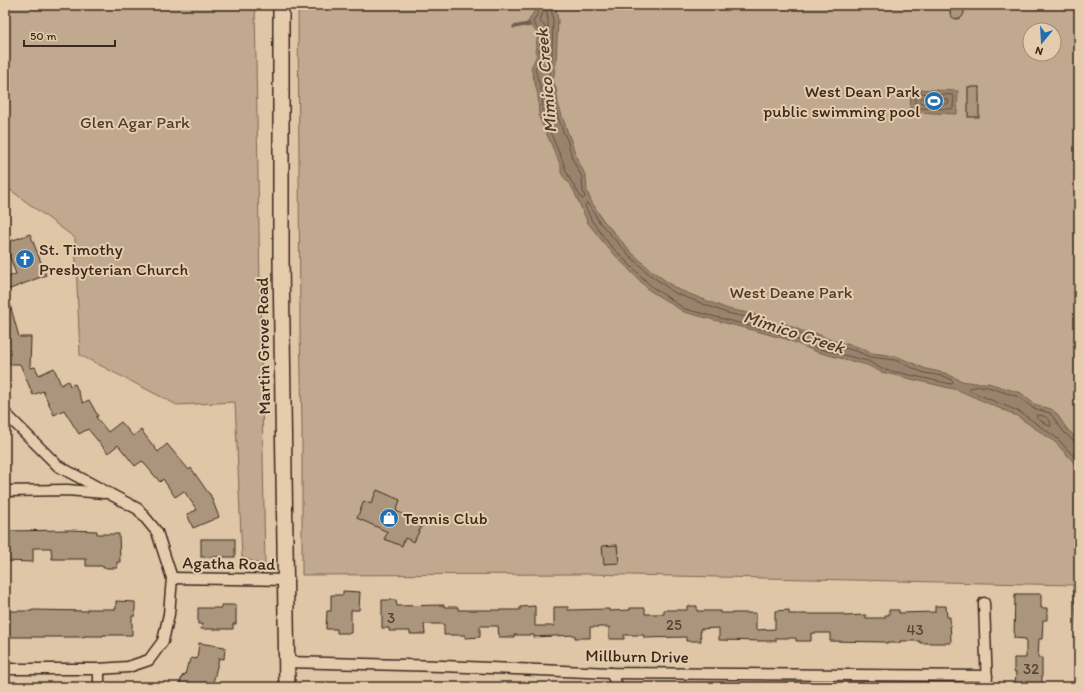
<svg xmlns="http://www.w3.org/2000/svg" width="1084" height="692" viewBox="0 0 1084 692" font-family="Itim,sans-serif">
<rect width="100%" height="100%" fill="#dec6a7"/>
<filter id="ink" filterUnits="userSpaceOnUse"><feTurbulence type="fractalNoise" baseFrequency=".025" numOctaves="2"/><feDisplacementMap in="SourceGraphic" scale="8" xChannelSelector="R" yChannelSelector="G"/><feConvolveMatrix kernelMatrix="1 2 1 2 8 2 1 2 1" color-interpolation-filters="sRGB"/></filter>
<g filter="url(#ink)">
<g fill="#c0a98e" stroke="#7e6a56" fill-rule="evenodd">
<path d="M5 5H255L265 566 242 557 235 402 177 405 80 355 75 238 5 186Z"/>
<path d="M298 5H1079V647L1073 585 586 574 302 575V426L300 328ZM1030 30H1054V54H1030Z"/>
</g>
<g fill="#99836d" stroke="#735f4d">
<path d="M533 5H555L558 20 556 63 553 81 556 88 558 104 568 133 570 138 576 156 586 177 587 191 591 201 603 220 631 252 652 271 677 289 728 309 753 314 776 325 786 324 804 332 815 333 831 340 858 347 872 353 896 356 926 369 945 373 962 381 974 383H988L1021 393 1034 404 1051 409 1056 413 1067 429 1079 440V468L1055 442 1017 416 958 390 881 372 867 365 817 352 786 339 684 312 649 290 607 247 588 223 573 189 561 173V166L539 117 538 95 531 68 537 55 535 51 538 34 532 26 525 27 534 12Z"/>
<path d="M911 89 958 91 957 114 910 112Z"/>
</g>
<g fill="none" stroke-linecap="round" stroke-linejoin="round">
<g stroke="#614e3e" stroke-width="1">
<path d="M537 5 538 13 533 22 542 35 539 50 541 56 535 69 542 94 543 116 564 164C566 176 576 187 581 198L583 199 585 197 583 191 582 177 572 158 567 139 564 134 554 105 552 89 549 82 552 55 553 21 551 5"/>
<path d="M545 11 547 12 548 21V27L546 28 540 21 543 12Z"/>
<path d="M917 93 953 95 954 96 953 108 951 109 916 108 915 106V95Z"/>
<path d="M922 98 947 99 949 102 947 104 922 103 920 100Z"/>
<path d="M587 203 591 208 600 223 628 254 649 274 675 293 727 313 751 318 771 326 775 330 777 329 785 328 803 335 815 337 830 344 856 351 870 357 895 360 924 373 943 376 952 380 953 383 951 384 882 369 868 361 819 349 788 336 776 333 775 330 773 332 685 309 652 287 610 245 592 221 585 206Z"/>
<path d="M1037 415C1044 415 1051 418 1051 426H1049L1037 418Z"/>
<path d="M1079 442H1075L1064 432 1050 413 1033 408 1019 397 988 387 980 386 969 388 970 391 1020 412 1058 439 1079 462"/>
</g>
<path stroke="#735f4d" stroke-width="3.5" d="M514 27 529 24"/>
</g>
<g fill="#ab967d" stroke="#3b2a1e">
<circle cx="957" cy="12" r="7"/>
<rect x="968" y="87" width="11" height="30"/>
<path d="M30 234 46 275 5 291V278L16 274 5 243Z"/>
<path d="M5 297H8L19 337H31L30 368 35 367 39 375 54 368 61 385 68 381 70 386 75 384 83 403 89 400 98 416 96 417 108 432 121 422 133 436 141 430 158 452 167 444 189 470 191 468 209 494H210L219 517 193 528 187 514 197 510 184 491 175 497 163 479 160 482 142 461 135 466 118 445 108 453 88 429 79 434 64 410 54 415 43 391 33 395 20 364H5Z"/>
<path d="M377 490 400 500 396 511 423 523 414 542 405 538 402 546 384 539 388 532 357 518 364 501 371 504Z"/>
<path d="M69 530 97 531V534H119L120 562H117V568H103V566H86V559H52L51 548H33V562L5 561V531Z"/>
<rect x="201" y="539" width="34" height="18"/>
<path d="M617 545 619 563 604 564 602 546Z"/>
<path d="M343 591 360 592 359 610H351V633H337V629H326L327 611H331V595H343Z"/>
<path d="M1015 594H1041V608H1047V620H1043L1042 639H1039L1038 658H1042V687H1015L1016 672H1014V658H1026V639L1014 638Z"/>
<path d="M382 600H396L397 606 444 605V607H458V610H520V607L535 606V626H554V607H568V610L609 609V611L630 610V608H645V614H664V610H687V606H697V611H720V613H756V630L775 629V611L789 610V614H844V616L866 615V618H885V615H889V610H899V613L935 612V606H946L947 617H950L951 643H920V641H900V643H885V642L830 641V633H811V641H796V638H776V641H763L719 640V628L700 629 701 641H686V637L644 638V635H624V639H609V627H590V638H575V635L534 637V635H514V637H499L498 626H480V637L465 638V635H444V624H424L425 634H410V631H389V628H382Z"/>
<path d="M116 601 135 602V616H132V635H103V636H84V637H7V611H32V610L87 611V609H116Z"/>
<path d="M221 605H236V624H233V629H201L202 624H198V608H221Z"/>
<path d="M199 643 225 647 224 659 219 658 213 683H211L210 687H179L182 676 185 675 188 663H190L191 658 197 659Z"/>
</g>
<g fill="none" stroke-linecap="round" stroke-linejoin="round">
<defs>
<g id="minor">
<path d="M5 413 58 466 138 509 157 532 172 578 169 614 163 641 149 660 128 667 99 669H5"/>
<path d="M5 491 67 490 104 493"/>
<path d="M172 578 285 580"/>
<path d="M984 603 987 687"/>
<path d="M287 662 442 666 611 673 987 676"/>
<path d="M99 669V687"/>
<path d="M611 673 618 687"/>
</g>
<path id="secondary" d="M281 5V260L287 687"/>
</defs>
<use href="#minor" stroke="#3b2a1e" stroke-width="13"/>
<use href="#secondary" stroke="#3b2a1e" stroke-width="18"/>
<use href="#minor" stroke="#e5ccad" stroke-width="10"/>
<use href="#secondary" stroke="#e5ccad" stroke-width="15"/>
</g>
</g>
<defs>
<symbol id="stadium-disc" viewBox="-11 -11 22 22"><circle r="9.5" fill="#1f6fb2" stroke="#e5ccad"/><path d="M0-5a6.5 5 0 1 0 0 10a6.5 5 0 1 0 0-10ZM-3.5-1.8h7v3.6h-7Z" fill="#fff"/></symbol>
<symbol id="church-disc" viewBox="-11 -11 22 22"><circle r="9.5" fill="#1f6fb2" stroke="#e5ccad"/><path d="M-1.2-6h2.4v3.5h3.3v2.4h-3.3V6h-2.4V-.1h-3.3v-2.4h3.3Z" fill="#fff"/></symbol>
<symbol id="shop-disc" viewBox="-11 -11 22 22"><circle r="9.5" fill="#1f6fb2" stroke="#e5ccad"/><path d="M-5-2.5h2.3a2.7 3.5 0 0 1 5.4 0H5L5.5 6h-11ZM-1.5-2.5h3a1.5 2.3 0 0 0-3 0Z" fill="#fff"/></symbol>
</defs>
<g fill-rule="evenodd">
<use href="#stadium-disc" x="923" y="90" width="22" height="22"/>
<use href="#church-disc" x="14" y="248" width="22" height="22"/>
<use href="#shop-disc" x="378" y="507" width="22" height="22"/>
</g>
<g text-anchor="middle" stroke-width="4" stroke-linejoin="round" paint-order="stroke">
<g font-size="15" fill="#574536">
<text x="391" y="623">3</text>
<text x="674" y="630">25</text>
<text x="915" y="635">43</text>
<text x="1031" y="674">32</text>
</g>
<g font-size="17" fill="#3b2a1e" stroke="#e5ccad" text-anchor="start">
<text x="920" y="97" text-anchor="end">West Dean Park<tspan x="920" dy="20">public swimming pool</tspan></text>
<text x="39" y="255">St. Timothy<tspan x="39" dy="20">Presbyterian Church</tspan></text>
<text x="403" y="524">Tennis Club</text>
</g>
<g font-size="17" fill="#4f3d2f" stroke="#e5ccad">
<text x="135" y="128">Glen Agar Park</text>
<text x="791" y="298">West Deane Park</text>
</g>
<g font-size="17" fill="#3b2a1e" stroke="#e5ccad">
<text transform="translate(263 346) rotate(-91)" y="6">Martin Grove Road</text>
<text transform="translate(229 563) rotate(1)" y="6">Agatha Road</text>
<text transform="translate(637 656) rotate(1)" y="6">Millburn Drive</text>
</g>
<g font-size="18" font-style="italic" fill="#4e3c2e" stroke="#e5ccad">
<text transform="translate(546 81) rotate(-95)" y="6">Mimico Creek</text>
<text transform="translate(794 332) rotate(18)" y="6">Mimico Creek</text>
</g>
</g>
<rect width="1084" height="692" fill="none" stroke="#e5ccad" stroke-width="20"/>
<rect x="10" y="10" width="1064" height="672" fill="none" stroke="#3b2a1e" stroke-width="1.5" filter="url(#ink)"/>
<g transform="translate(1042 42) rotate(198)"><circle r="19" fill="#e5ccad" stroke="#a18b74"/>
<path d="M0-3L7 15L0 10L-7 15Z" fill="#1f6fb2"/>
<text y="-6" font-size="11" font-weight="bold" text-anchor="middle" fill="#3b2a1e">N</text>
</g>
<path d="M24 40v6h91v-6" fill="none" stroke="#3b2a1e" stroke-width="2"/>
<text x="30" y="40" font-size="12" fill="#3b2a1e" stroke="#e5ccad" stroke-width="3" paint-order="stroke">50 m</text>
</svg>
